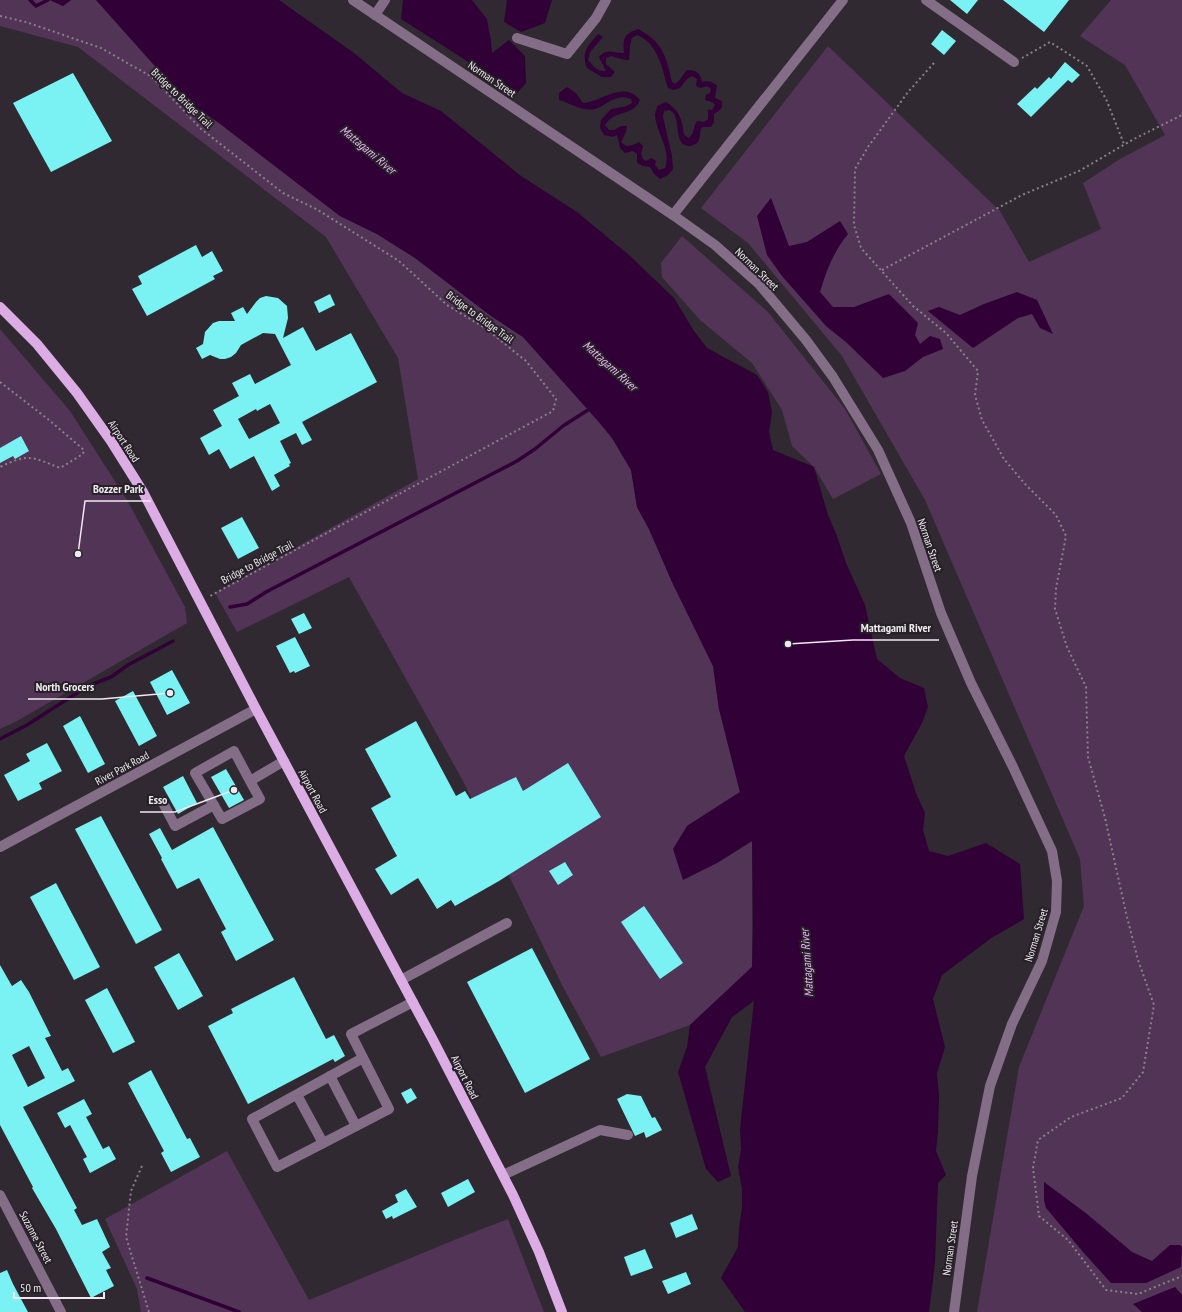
<svg xmlns="http://www.w3.org/2000/svg" width="1182" height="1312" viewBox="0 0 1182 1312" font-family="'PT Sans Narrow',sans-serif">
<rect width="100%" height="100%" fill="#302931"/>
<g fill="#523456">
<path d="M0 0H50L63 6 71 0H96L154 65 195 107 219 123 340 216 377 234 415 258 491 316 523 337 598 421 612 438 631 470 637 507 649 529 672 582 713 666 719 709 740 792 687 826 717 863 752 841V967L690 1025 601 1057 563 987 463 781 349 577 237 632 215 593 418 479 398 358 326 237 78 47 0 26Z"/>
<path d="M1111 0H1182V1312H977L1019 1067 1084 906 1080 859 925 500 842 356 748 243 701 208 828 46 1000 211 1029 262 1101 229 1083 183 1120 159 1165 135 1125 65 1080 36Z"/>
<path d="M682 236 768 312 845 409 881 474 833 499 814 467 792 446 782 410 752 363 700 320 662 277 661 263Z"/>
<path d="M0 329 70 411 127 500 185 607 187 623 17 721 0 729Z"/>
<path d="M227 1151 309 1300 464 1236 508 1219 544 1312H141L137 1289 105 1219Z"/>
</g>
<g fill="#300037">
<path d="M50 0H71L63 6Z"/>
<path d="M96 0H279L354 53 402 93 441 111 521 176 577 212 629 255 674 298 694 331 707 348 757 375 768 392 772 412 769 432 773 450 814 467 828 515 837 536 846 563 865 605 877 659 900 678 924 688 928 707 922 723 904 756 916 793 925 813 923 830 929 851 948 856 986 843 1020 864 1024 919 990 939 942 975 933 999 945 1047 937 1073 939 1095 938 1131 936 1151 946 1175 938 1183 935 1263 929 1312H745L721 1278 738 1247 739 1228 742 1208V1189L738 1167 741 1149 740 1129 754 1001 732 1017 705 1067 731 1176 718 1182 706 1169 678 1072 687 1047 690 1025 752 967 753 926 752 841 717 863 683 880 673 849 687 826 740 792 719 709 713 666 672 582 649 529 637 507 631 470 612 438 598 421 523 337 491 316 415 258 377 234 340 216 219 123 195 107 154 65Z"/>
<path d="M403 0H472L487 19 491 41 492 53 509 40 525 56 526 83 517 93 401 19Z"/>
<path d="M507 0H552L545 23 521 32 504 22Z"/>
<path d="M638 29C663 42 666 56 672 82L675 84C681 80 683 74 687 70 697 70 700 73 702 82 708 80 712 82 717 85L715 98 722 101V107L719 111 714 114V122L711 127H702C699 132 701 137 698 142 696 144 692 146 689 146 674 145 680 123 674 114 673 112 671 111 669 110L664 111 663 117 672 156 673 169 668 175 660 179 654 174 650 167 643 166 637 163V154L633 151 625 153 620 148 617 135 613 137 604 135 600 128 601 120 611 109 627 106 632 103 631 99C616 93 608 105 595 109 583 112 570 103 559 100V93L567 87 576 93 583 103C603 101 624 80 640 100 633 117 615 109 605 125L609 130H614L621 126H627L626 132 621 142 626 146 633 145 639 142 643 146 641 154 643 159 646 161 651 158 656 161 655 165 659 170 665 168C672 150 656 133 655 115 655 112 657 109 657 106L666 102C680 111 682 119 684 135L689 138C695 132 693 127 697 121L704 122 708 119V109L712 110 715 105 712 102 705 100 706 95 710 93 711 89 707 86 701 88 696 86 697 79 692 76 687 79 680 88 673 90 668 88C662 68 658 43 637 35L632 38 630 46 629 60H625L611 56 606 58V64L615 72 611 77H602L587 68C581 51 588 46 598 34L603 37 590 52 588 60C593 66 598 72 606 71L599 57C608 47 613 54 624 53 623 39 623 34 638 29Z"/>
<path d="M771 198 789 246 807 242 840 221 848 234C833 253 827 269 820 292L833 307H854L889 294 918 323 915 335 920 344 930 336 940 339 943 349 923 357 905 371 883 378 847 343 826 326 782 276 767 255 757 216Z"/>
<path d="M1017 292 1037 300 1053 334 1040 328 1032 314 1018 318 973 348 928 311 939 307 960 315 984 304Z"/>
<path d="M1044 1182 1087 1214 1132 1252 1152 1261 1170 1245H1180L1182 1247 1181 1267 1146 1283H1111L1084 1253 1046 1208 1044 1200Z"/>
<path d="M1175 1287 1182 1295V1312H1142L1133 1304Z"/>
</g>
<g fill="none" stroke-linecap="round" stroke-linejoin="round">
<g stroke="#300037" stroke-width="3.5">
<path d="M30 0 36 6 48 0"/>
<path d="M230 607 247 604 266 592 494 473 517 461 535 449 563 426 591 408"/>
<path d="M0 739 27 725 88 686 111 677 128 665 173 641"/>
<path d="M147 1278 239 1312"/>
</g>
</g>
<g fill="#7af1f2" fill-rule="evenodd">
<path d="M950 0H978L967 14Z"/>
<path d="M1003 0H1069L1044 32Z"/>
<path d="M942 30 956 41 944 55 931 44Z"/>
<path d="M1065 62 1080 75 1072 83 1068 80 1031 117 1017 104 1035 87 1037 89 1049 77 1051 79Z"/>
<path d="M73 73 112 141 51 172 13 103Z"/>
<path d="M196 245 202 257 212 251 223 271 213 276 215 279 147 316 132 289 142 284 138 276Z"/>
<path d="M330 294 335 305 319 313 314 302Z"/>
<path d="M266 296 278 298 287 306 288 318 283 338 303 327 316 351 351 333 377 382 302 422 312 440 302 445 296 433 280 441 291 463 289 464 290 466 274 475 280 486 272 491 254 456 230 469 219 449 209 455 200 438 222 426 213 410 239 396 232 383 250 374 255 384 291 365 275 334 263 333 241 345 236 353 231 357 225 359H220L210 355 202 359 196 348 203 344 205 332 213 323 219 321H235L231 313 243 307 247 314 256 302 260 298ZM270 404 280 423 249 439 238 419 256 409 257 411Z"/>
<path d="M21 436 29 451 15 459 13 456 0 463V448Z"/>
<path d="M242 517 259 548 238 559 221 528Z"/>
<path d="M304 613 312 628 299 634 291 619Z"/>
<path d="M295 637 310 666 295 673 294 671 290 673 276 646Z"/>
<path d="M172 670 190 703 167 715 150 682Z"/>
<path d="M133 691 157 736 139 746 115 701Z"/>
<path d="M80 716 105 764 88 773 63 726Z"/>
<path d="M416 721 456 796 465 791 470 799 516 777 523 791 568 763 601 817 499 881 455 906 451 900 437 909 418 878 391 895 375 869 397 856 371 808 391 797 365 749Z"/>
<path d="M47 743 62 771 39 783 42 789 18 801 4 775 30 761 26 754Z"/>
<path d="M226 769 244 800 229 808 211 777Z"/>
<path d="M183 776 197 803 178 814 163 787Z"/>
<path d="M101 816 162 930 136 944 75 829Z"/>
<path d="M213 827 274 940 236 961 221 932 226 929 199 878 177 889 161 859 162 858 149 834 160 828 172 850Z"/>
<path d="M565 862 573 875 558 885 549 871Z"/>
<path d="M56 883 100 967 74 980 30 897Z"/>
<path d="M644 906 683 963 660 979 621 922Z"/>
<path d="M532 948 590 1059 525 1093 467 982Z"/>
<path d="M179 953 203 996 178 1010 154 967Z"/>
<path d="M0 965 12 986 21 980 29 992 51 1036 45 1038 62 1071 68 1068 75 1081 23 1107 77 1208 74 1210 82 1225 97 1219 110 1247 102 1252 111 1268 106 1270 114 1286 91 1298 56 1229 32 1188 33 1187 0 1125ZM29 1046 45 1078 28 1087 12 1055Z"/>
<path d="M294 977 326 1039 334 1035 345 1056 335 1062 333 1059 248 1104 208 1026 233 1013 231 1009Z"/>
<path d="M107 988 135 1042 113 1053 85 1000Z"/>
<path d="M151 1070 187 1139 190 1138 200 1157 171 1172 161 1153 164 1151 128 1083Z"/>
<path d="M411 1088 417 1098 407 1104 401 1093Z"/>
<path d="M627 1094 641 1096 652 1118 655 1117 662 1130 646 1138 644 1132 635 1136 617 1099Z"/>
<path d="M84 1099 92 1114 86 1117 103 1149 109 1146 116 1159 90 1173 83 1159 87 1157 70 1125 65 1128 57 1113Z"/>
<path d="M468 1179 475 1192 448 1207 441 1193Z"/>
<path d="M406 1189 417 1207 393 1219 392 1216 386 1219 382 1211 398 1202 395 1195Z"/>
<path d="M692 1214 698 1229 676 1238 670 1223Z"/>
<path d="M645 1249 653 1268 631 1276 624 1257Z"/>
<path d="M7 1270 13 1284 28 1312H0V1273Z"/>
<path d="M686 1272 691 1284 668 1294 662 1281Z"/>
</g>
<g fill="none" stroke-linecap="round" stroke-linejoin="round">
<g stroke="#888289" stroke-width="2" stroke-dasharray="2 3" stroke-linecap="butt">
<path d="M0 16 26 22 101 48 152 77 200 128 283 193 318 210 399 261 447 305 485 328 526 361 556 399 553 411 210 596"/>
<path d="M1022 58 1050 42 1087 66 1106 99 1124 144"/>
<path d="M934 63 908 92 868 147 855 169 854 225 861 248 913 306 946 333 978 371 975 395 982 420 1004 459 1025 484 1056 515 1066 536 1056 588 1055 609 1067 647 1086 687 1088 757 1105 818 1126 913 1138 960 1154 1005 1143 1072 1122 1098 1071 1117 1038 1140 1033 1168 1039 1216 1068 1240 1106 1290 1138 1294 1182 1276"/>
<path d="M882 270 1022 195 1079 171 1134 139 1182 115"/>
<path d="M0 382 49 420 84 450 83 454 60 468C32 457 29 453 0 467"/>
<path d="M142 1166 131 1191 126 1237 149 1312"/>
</g>
<g stroke="#846d87" stroke-width="10">
<path d="M353 0 673 215 715 245 759 284 806 340 833 377 878 450 911 523 941 613 971 683 1013 767 1052 851 1057 881 1056 912 1042 961 1012 1024 990 1086 972 1176 954 1312"/>
<path d="M926 0 1014 62"/>
<path d="M375 15 385 0"/>
<path d="M517 38 567 54 596 18 606 0"/>
<path d="M673 215 843 0"/>
<path d="M250 781 260 799 222 819 195 773 234 751 250 781 284 761"/>
<path d="M162 801 175 826 214 805"/>
<path d="M0 847 256 709"/>
<path d="M401 980 507 923"/>
<path d="M363 1058 252 1119 277 1167 389 1109 351 1034 413 1002"/>
<path d="M330 1076 356 1126"/>
<path d="M297 1095 323 1143"/>
<path d="M503 1175 600 1130 628 1135"/>
<path d="M0 1195 61 1312"/>
</g>
<path stroke="#dcade4" stroke-width="10" d="M0 307 37 344 77 393 111 441 143 492 256 709 432 1038 513 1195 539 1252 562 1312"/>
</g>
<g text-anchor="middle" stroke-width="4" stroke-linejoin="round" paint-order="stroke">
<g font-size="11" fill="#efeaef" stroke="#262027">
<text transform="translate(492 79) rotate(34)" y="4">Norman Street</text>
<text transform="translate(182 98) rotate(44)" y="4">Bridge to Bridge Trail</text>
<text transform="translate(757 269) rotate(44)" y="4">Norman Street</text>
<text transform="translate(480 317) rotate(36)" y="4">Bridge to Bridge Trail</text>
<text transform="translate(124 441) rotate(57)" y="4">Airport Road</text>
<text transform="translate(930 545) rotate(71)" y="4">Norman Street</text>
<text transform="translate(257 562) rotate(-28)" y="4">Bridge to Bridge Trail</text>
<text transform="translate(122 768) rotate(-28)" y="4">River Park Road</text>
<text transform="translate(313 791) rotate(62)" y="4">Airport Road</text>
<text transform="translate(1036 935) rotate(-73)" y="4">Norman Street</text>
<text transform="translate(465 1077) rotate(63)" y="4">Airport Road</text>
<text transform="translate(36 1237) rotate(62)" y="4">Suzanne Street</text>
<text transform="translate(950 1248) rotate(-82)" y="4">Norman Street</text>
</g>
<g font-size="12" font-style="italic" fill="#eeb4f7" stroke="#262027">
<text transform="translate(368 150) rotate(40)" y="4">Mattagami River</text>
<text transform="translate(610 366) rotate(42)" y="4">Mattagami River</text>
<text transform="translate(807 963) rotate(-94)" y="4">Mattagami River</text>
</g>
</g>
<path fill="none" stroke="#efeaef" stroke-width="1.5" d="M78 554L85 501H151M788 644L853 640H939M170 693L102 699H28M234 790L175 812H140"/>
<g fill="#efeaef" stroke="#262027" stroke-width="1.5">
<circle cx="78" cy="554" r="4"/>
<circle cx="788" cy="644" r="4"/>
<circle cx="170" cy="693" r="4"/>
<circle cx="234" cy="790" r="4"/>
</g>
<g font-size="12" text-anchor="middle" font-weight="bold" fill="#efeaef" stroke="#262027" stroke-width="4" stroke-linejoin="round" paint-order="stroke">
<text x="118" y="493">Bozzer Park</text>
<text x="896" y="632">Mattagami River</text>
<text x="65" y="691">North Grocers</text>
<text x="158" y="804">Esso</text>
</g>
<path d="M14 1292v6h90v-6" fill="none" stroke="#efeaef" stroke-width="2"/>
<text x="20" y="1292" font-size="12" fill="#efeaef" stroke="#262027" stroke-width="3" paint-order="stroke">50 m</text>
</svg>
